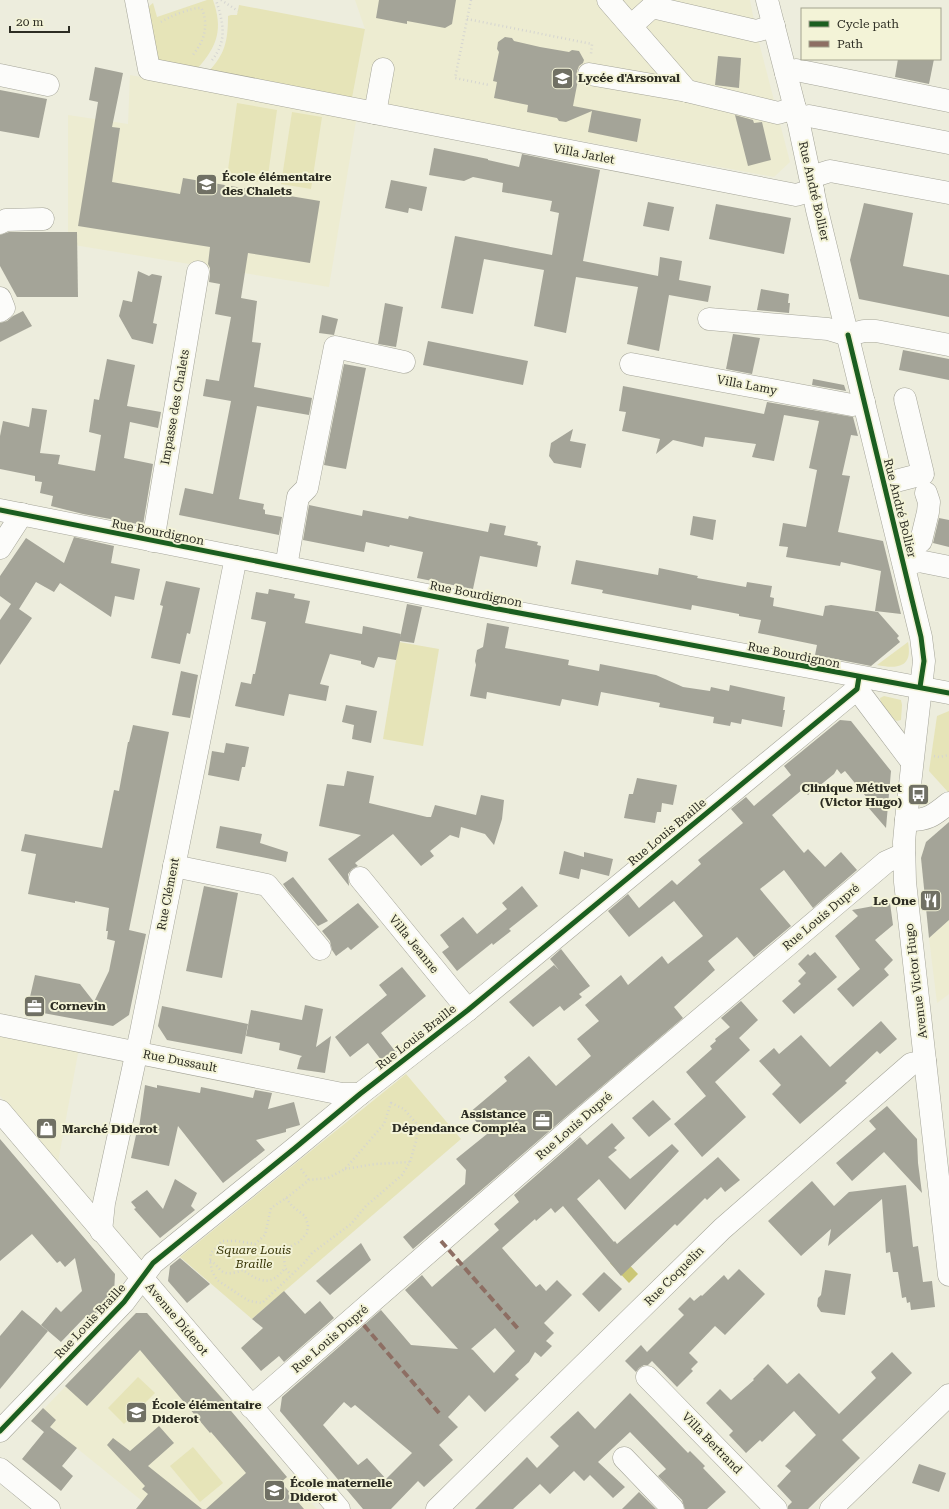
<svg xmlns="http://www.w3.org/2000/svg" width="949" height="1509" viewBox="0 0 949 1509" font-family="'Roboto Serif',serif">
<rect width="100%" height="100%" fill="#ededdd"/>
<g fill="#edecd1">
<path d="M355 0H750L756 31 790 162 774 177 352 98 365 29Z"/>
<path d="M130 75 357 115 329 287 68 244V115L128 124Z"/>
<path d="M949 920V994L937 1003 929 938Z"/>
<path d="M0 1032 79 1048 58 1162 0 1096Z"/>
<path d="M136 1313H147L227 1403 226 1405 287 1477 317 1509H152L37 1416Z"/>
</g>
<g fill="#e6e4b8">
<path d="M207 0H213C223 29 218 45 198 68L159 66 147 8 153 3 157 17Z"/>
<path d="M239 5 365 29 352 98 207 73C225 55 228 41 228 16L231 15H237Z"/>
<path d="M237 103 277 110 267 183 227 177Z"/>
<path d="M292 112 322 117 311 189 281 184Z"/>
<path d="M399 642 439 649 423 746 383 739Z"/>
<path d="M908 642C913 668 897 669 877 665Z"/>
<path d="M884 696 901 700 902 705 901 720 897 721 895 720 881 703 880 698Z"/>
<path d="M949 711V791L948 792 929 771 937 716Z"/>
<path d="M406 1074 461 1139 252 1319 180 1257Z"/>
<path d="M138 1377 155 1393 124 1424 108 1408Z"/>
<path d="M193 1447 223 1483 200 1502 170 1466Z"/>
</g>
<path fill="#cbc777" d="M619 1254 638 1274 629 1283 610 1263Z"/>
<g fill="#a4a498" fill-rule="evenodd">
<path d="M379 0H456L452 24 445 28 407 21V24L376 18Z"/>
<path d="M505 37 512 38 514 41 540 47 569 52 572 50 579 51 584 60 583 63 579 66 577 71 578 80 573 106 641 119 637 142 588 132 592 111 566 122 559 121 557 118 527 112 528 105 494 98 497 82 493 81 499 52 497 49 498 42Z"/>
<path d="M718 56 741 58 739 88 715 85Z"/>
<path d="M898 59H934L929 84 895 77Z"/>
<path d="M95 67 123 73 112 127 120 128 112 182 180 194 183 178 320 201 310 263 248 253 241 298 257 301 252 342 261 343 254 387 312 398 309 415 257 406 239 499 264 504 263 509 265 510V514L282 517 279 535 179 515 185 488 213 494 231 401 203 396 206 379 219 381 231 317 215 314 220 284 209 282 210 274V268L208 264 210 247 78 226 98 102 89 100Z"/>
<path d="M0 90 47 99 39 138 0 131Z"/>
<path d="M735 115 753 120 754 123 762 122 771 160 748 166Z"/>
<path d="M434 148 488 159V160L519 167 522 154 600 170 583 261 658 276 660 257 682 261 679 280 711 286 708 302 669 295 659 351 627 344 638 287 576 277 566 333 534 326 544 270 484 259 473 314 441 308 455 236 552 255 559 213 550 211 552 201 502 192 503 183 473 177 464 181 429 175Z"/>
<path d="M391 180 427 187 422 211 409 208 408 213 385 208Z"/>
<path d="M648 202 674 207 669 231 643 226Z"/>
<path d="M864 203 913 213 903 266 949 275V317L859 299 850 260Z"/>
<path d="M716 204 791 218 784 254 709 239Z"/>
<path d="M9 232H77L78 297H17L0 266V235Z"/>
<path d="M138 271 149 276 152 274 162 276 153 323 157 324 153 344 132 339 119 316 123 300 132 302Z"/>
<path d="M761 289 789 294 788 303H790L789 313 757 310Z"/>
<path d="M385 303 403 307 396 347 378 344Z"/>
<path d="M23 311 32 326 0 342V323L7 321 13 316Z"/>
<path d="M322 315 338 319 334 335 319 333Z"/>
<path d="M733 334 760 338 752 374 726 369Z"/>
<path d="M428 341 528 361 523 385 423 365Z"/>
<path d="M903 350 949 359V380L899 370Z"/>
<path d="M107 359 135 365 127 406 161 412 158 428 130 422 124 458 153 464 143 525 83 514 51 506 53 496 40 493 42 482 35 481V476L0 469V436L3 421 29 427 32 408 47 410 40 453 60 455 58 464 95 471 101 435 89 432 94 399 99 400Z"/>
<path d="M344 364 366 368 346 469 324 465Z"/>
<path d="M813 379 844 385 846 391 812 385Z"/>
<path d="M623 386 764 414 767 402 853 417 858 436 851 435 842 475 850 476 838 532 883 541 901 614 875 611 881 571 841 562 840 566 786 557 788 547 779 546 783 523 806 527 817 470 809 468 819 421 784 415 774 461 752 457 756 444 705 437 703 447 673 440 656 454 660 439 622 431 626 412 619 411Z"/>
<path d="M573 429 570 441 586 444 581 468 554 463 549 456 551 443Z"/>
<path d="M309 505 362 516 363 510 408 519 409 516 417 518 488 532 490 523 506 526 504 535 538 542 537 545 541 546 537 567 480 556 473 589 417 578 423 552 390 545 389 547 366 542 364 552 303 540Z"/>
<path d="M693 516 716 520 713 540 690 535Z"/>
<path d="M939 518 949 520V547L933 543Z"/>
<path d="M74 537 114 546 111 563 140 569 134 600 115 596 111 617 60 583 54 592 36 582 19 609 32 618 0 665V620L11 604 0 596V576L26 538 64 563Z"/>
<path d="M576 560 658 575 659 568 698 576 697 578 746 587 747 582 772 586 770 597 774 598 773 606 823 616 825 606 831 605 878 612 899 636 897 638 900 642 871 666 815 655 817 645 758 633 761 620 739 616V614L692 605 691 610 602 593 603 590 571 584Z"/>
<path d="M166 581 200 588 190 634 187 633 180 664 151 658 163 606 160 605Z"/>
<path d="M269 589 295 594 294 598 310 601 305 623 362 634 363 626 401 634 400 638 407 604 422 607 414 643 400 641 396 660 378 657 374 668 361 664V661L330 654 320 684 329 686 326 701 289 694 284 716 235 706 241 682 251 684 253 674H255L266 622 251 619 256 592 268 594Z"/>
<path d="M487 623 509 627 505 648 569 660 568 665 599 671 600 664 656 675 683 687 710 691 711 687 729 691 730 685 785 697 783 710H785L782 727 742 719 741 724 731 722 730 726 713 723 714 717 659 707 660 703 601 692 598 706 562 699 560 706 487 692 486 699 470 696 476 665 475 661 477 650 483 647Z"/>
<path d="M181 671 198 675 190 718 172 715Z"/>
<path d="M346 705 377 711 371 743 352 739 354 725 342 722Z"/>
<path d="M840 720 851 721 891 771 886 828 867 806 870 803 867 800 868 799 845 771 841 774 837 769 834 774 808 795 803 789 772 815 804 853 808 849 825 867 841 852 857 870 813 908 784 870 760 889 791 926 754 957 737 937 708 961 715 970 674 1007 683 1018 568 1115 413 1249 403 1237 465 1184 466 1170 456 1159 487 1134 469 1113 507 1081 504 1077 529 1056 556 1086 591 1056 577 1039 599 1021 585 1005 621 975 628 985 662 956 668 964 703 936 674 901 629 937 608 911 628 894 639 908 672 880 677 885 701 864 698 860 743 823 731 809 746 797 754 806 791 775 784 766Z"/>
<path d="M133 725 169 732 129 930 146 934 129 1015 113 1026 27 1010 35 975 80 984 94 1002 109 971 115 941 107 939 108 931H106L109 908 75 901V903L28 894 36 854 21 851 25 834 102 848 114 790 119 791 128 742H129Z"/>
<path d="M226 743 249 747 245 767H242L239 781 208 775 212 751 224 753Z"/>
<path d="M347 771 374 776 369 803 427 817H431L435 805 476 815 481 795 504 800 502 819 494 845 485 834 461 827 459 838 450 835 430 851 434 856 421 866 393 834 355 863 358 866 352 869 348 874 349 886 328 859 361 835 319 826 327 784 344 786Z"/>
<path d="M637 778 677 785 673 805 662 803 661 812H657L655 823 624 818 629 794H633Z"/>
<path d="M949 822V920L929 938 921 858 926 842Z"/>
<path d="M220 826 262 834 260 843 288 852 286 862 216 848Z"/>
<path d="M564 851 584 857V852L613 859 609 876 581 869 579 879 559 874Z"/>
<path d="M293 877 328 921 318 926 288 891 283 884Z"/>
<path d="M204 886 238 893 222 978 186 971Z"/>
<path d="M522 886 538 906 509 929 511 931 493 945 492 943 457 971 442 952 449 947 440 935 463 917 477 934 507 909 502 903Z"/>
<path d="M358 903 379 927 351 950 348 947 336 956 332 950 330 941 322 931Z"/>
<path d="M890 903 893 925 875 940 893 960 884 969 889 975 853 1007 837 989 860 969 835 936 858 916 852 910Z"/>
<path d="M561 949 590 986 579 994 582 997 564 1011 560 1006 533 1027 509 1002 554 965 559 970 550 959Z"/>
<path d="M815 952 837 977 794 1014 782 1001 801 984 798 981 806 973 798 964 808 954 810 956Z"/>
<path d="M402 967 426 996 381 1033 395 1051 382 1061 368 1043 350 1057 335 1037 387 995 379 985Z"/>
<path d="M741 1001 758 1020 739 1038 750 1050 715 1082 746 1117 702 1157 674 1124 706 1096 686 1072 712 1049 710 1046 716 1041 715 1039 730 1027 721 1018Z"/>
<path d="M305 1005 323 1009 316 1047 331 1036 325 1073 297 1069 300 1058 302 1056 279 1050 280 1043 246 1036 251 1010 302 1020Z"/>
<path d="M162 1006 248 1024 242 1054 167 1040 158 1026Z"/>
<path d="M881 1021 897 1039 880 1054 877 1051 845 1081 847 1083 800 1124 772 1094 781 1085 759 1061 774 1048 779 1054 801 1035 830 1067Z"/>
<path d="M145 1085 157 1088V1085L200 1093 201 1087 253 1098 255 1090 272 1093 268 1109 294 1102 300 1125 286 1129V1132L256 1140 265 1150 223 1183 178 1126 169 1166 131 1158 136 1135H138Z"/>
<path d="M653 1100 671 1119 649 1137 632 1118Z"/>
<path d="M887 1106 917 1139 918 1163 922 1193 884 1152 852 1181 836 1163 876 1129 869 1121Z"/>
<path d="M612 1123 625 1138 614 1148 617 1150 608 1157 630 1179 672 1144 679 1151 625 1210 599 1179 577 1199 614 1242 615 1241 617 1244 718 1157 740 1180 725 1192 721 1187 707 1200 705 1198 677 1226 675 1224 621 1276 563 1206 555 1213 551 1208 536 1221 535 1219 502 1248 536 1287 540 1284 546 1291 557 1280 572 1295 544 1323 554 1333 546 1341 552 1346 541 1357 535 1352 529 1362 515 1375 519 1379 485 1412 469 1395 448 1417 458 1427 439 1445 453 1460 424 1487 418 1481 391 1509H363L280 1411 282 1397 381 1310 411 1345 458 1349 405 1290 422 1275 432 1287 457 1265 458 1266 499 1230 494 1224 519 1202 514 1195 580 1137 587 1145ZM495 1328 515 1351 494 1373 473 1350 471 1349ZM344 1402 351 1408 355 1405 412 1453 386 1479 367 1458 358 1465 323 1425Z"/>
<path d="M0 1139 115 1274 114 1294 90 1319 86 1316 61 1342 41 1325 56 1307 61 1312 82 1291 75 1258 65 1267 60 1261 57 1263 32 1234 0 1261Z"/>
<path d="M175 1179 197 1193 191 1206 195 1210 160 1238 134 1209 136 1208 131 1202 147 1190 163 1209Z"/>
<path d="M812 1181 834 1206 849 1192 906 1185 913 1247 918 1246 923 1282 932 1281 935 1307 911 1310 910 1302 907 1303 906 1297 902 1298 898 1272H893L890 1252 886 1253 882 1199 828 1246 831 1229 801 1256 768 1221Z"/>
<path d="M361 1243 371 1260 330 1295 316 1281Z"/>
<path d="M180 1258 210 1284 187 1303 168 1281 170 1266Z"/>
<path d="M739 1269 765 1294 725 1335 715 1326 689 1353 698 1362 691 1369 693 1371 677 1387 652 1361 648 1365H644L639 1368 636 1372 625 1361 641 1345 647 1352 684 1315 678 1309 690 1297 694 1301 701 1295 702 1296 724 1275 728 1280Z"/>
<path d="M825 1270 851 1274 845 1315 821 1312 817 1306 818 1298 821 1295Z"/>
<path d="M604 1272 622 1289 599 1312 582 1294Z"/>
<path d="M284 1291 305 1314 320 1301 334 1318 284 1362 279 1356 261 1371 241 1348 263 1328 252 1319Z"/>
<path d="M22 1310 48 1331 0 1389V1336Z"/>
<path d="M136 1313H147L227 1404 226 1405 287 1477 281 1482 304 1509H206L246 1473 211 1432 210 1433 140 1350 87 1406 65 1386Z"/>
<path d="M892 1352 912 1373 842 1440 860 1458 808 1509H788V1506L792 1502 777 1486 791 1471 785 1466 816 1435 794 1411 762 1442 760 1440 746 1453 729 1435 733 1431 706 1403 720 1389 731 1400 754 1380 753 1379 768 1364 787 1384 799 1373 839 1414 876 1378 871 1372Z"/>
<path d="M630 1393 688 1453 690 1451 705 1466 703 1468 726 1492 707 1509H685L682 1500 658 1476 666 1469 630 1432 598 1462 625 1487 613 1498 590 1475 584 1481 574 1471 550 1494 540 1484 513 1509H475L527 1457 537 1468 559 1446 550 1437 578 1411 595 1429Z"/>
<path d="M43 1408 56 1420 50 1427 77 1448 62 1466 73 1476 61 1491 22 1459 44 1432 31 1421Z"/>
<path d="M159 1426 174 1443 148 1466 202 1509H136L148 1494 142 1489 145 1486 107 1445 113 1438 130 1451Z"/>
<path d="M919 1464 946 1473 939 1492 912 1483Z"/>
<path d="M639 1492 656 1509H622Z"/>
</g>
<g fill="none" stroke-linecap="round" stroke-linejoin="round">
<defs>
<g id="minor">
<path d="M136 0 149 69 796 195 813 190"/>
<path d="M608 0 687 91"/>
<path d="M767 0 798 120 817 210 921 637 924 661 906 820 904 842 905 882 949 1275"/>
<path d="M631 26 652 7 756 31 774 26"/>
<path d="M786 73 796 70 949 101"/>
<path d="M589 74 687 91 778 113 795 108"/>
<path d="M0 75 48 85"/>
<path d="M375 113 383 69"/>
<path d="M798 120 809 116 949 143"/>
<path d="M811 177 830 171 949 193"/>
<path d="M0 223 6 220 43 219"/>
<path d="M0 298 4 308 0 311"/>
<path d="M709 319 828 329 848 335 864 331H876L949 345"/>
<path d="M631 364 852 405 864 402"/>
<path d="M884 484 923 474 905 399"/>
<path d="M0 510 482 606 949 693"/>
<path d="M153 541 198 272"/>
<path d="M0 548 22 514"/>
<path d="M900 549 915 545 921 541 928 512 929 502 926 493"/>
<path d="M904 565 919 561 949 567"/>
<path d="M286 567 298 497 307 488 335 347 404 362"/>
<path d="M857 689 912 762"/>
<path d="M906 820C927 821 933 816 949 803"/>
<path d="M174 866 267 885 320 949"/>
<path d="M360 878 468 1010"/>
<path d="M0 1025 342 1094H360"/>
<path d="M0 1111 339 1509"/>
<path d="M101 1231 104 1203 141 1032 236 557"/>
<path d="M647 1377 776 1509"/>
<path d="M251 1407 576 1124 886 862 904 854"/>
<path d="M0 1431 124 1302 153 1263 295 1148 360 1094 468 1010 857 689 859 677"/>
<path d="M624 1458 673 1509"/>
<path d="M0 1469 49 1509"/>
<path d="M437 1509 722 1229 911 1064 925 1061"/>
<path d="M831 1509 949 1395"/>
</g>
</defs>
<use href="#minor" stroke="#a5a599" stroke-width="23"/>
<g stroke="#d5d5d1" stroke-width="2.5" stroke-dasharray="1 3" stroke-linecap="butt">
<path d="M221 0 238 11"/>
<path d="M471 0 455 78 489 85"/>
<path d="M467 19 592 44 591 54"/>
<path d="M161 22C168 17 193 7 201 8 204 12 204 16 205 21 206 35 201 45 192 56"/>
<path d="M212 60C228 40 223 22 216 0"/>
<path d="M934 756 939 757 949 755"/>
<path d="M391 1103 404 1109 416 1123 418 1129 416 1141 410 1162 402 1175 366 1206 351 1224 312 1253 304 1263 262 1303 249 1301 217 1280 212 1271 210 1261 211 1253 222 1241H236L255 1244 265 1235 271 1208 289 1196 309 1180 328 1178 345 1169 384 1124Z"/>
<path d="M301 1169 309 1180"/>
<path d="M345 1169 375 1164 410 1162"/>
<path d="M286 1198 292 1206 305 1216 308 1225 307 1233 299 1242 285 1249C282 1254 285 1262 285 1268L291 1275"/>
<path d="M210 1261C216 1263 218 1269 223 1272 229 1275 237 1272 243 1270 260 1282 271 1287 285 1268"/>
</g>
<use href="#minor" stroke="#fcfcfa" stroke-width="22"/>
<g stroke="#8d6e63" stroke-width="4" stroke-dasharray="8 4" stroke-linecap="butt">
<path d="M441 1241 520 1331"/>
<path d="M356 1316 439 1413"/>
</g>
<defs>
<g id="cycleway">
<path d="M848 335 921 637 924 661 920 687"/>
<path d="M0 510 482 606 949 693"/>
<path d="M0 1431 124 1302 153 1263 295 1148 360 1094 468 1010 857 689 859 677"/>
</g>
</defs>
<use href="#cycleway" stroke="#f3f3d7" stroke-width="8"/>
<use href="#cycleway" stroke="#1b5e20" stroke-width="5"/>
</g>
<defs>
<symbol id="school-square" viewBox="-11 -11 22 22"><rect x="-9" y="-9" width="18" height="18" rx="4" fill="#707064" stroke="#f3f3d7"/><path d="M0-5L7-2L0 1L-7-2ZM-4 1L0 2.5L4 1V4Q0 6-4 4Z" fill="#fff"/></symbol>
<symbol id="bus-square" viewBox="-11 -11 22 22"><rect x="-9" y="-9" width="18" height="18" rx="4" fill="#707064" stroke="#f3f3d7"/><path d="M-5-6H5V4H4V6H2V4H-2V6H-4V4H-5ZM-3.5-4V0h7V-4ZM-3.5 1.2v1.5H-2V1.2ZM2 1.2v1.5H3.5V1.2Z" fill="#fff"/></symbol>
<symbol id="restaurant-square" viewBox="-11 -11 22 22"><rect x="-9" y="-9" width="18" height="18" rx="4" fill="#707064" stroke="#f3f3d7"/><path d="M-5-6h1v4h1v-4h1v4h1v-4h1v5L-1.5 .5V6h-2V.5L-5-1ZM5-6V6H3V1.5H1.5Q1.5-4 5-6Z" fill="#fff"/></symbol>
<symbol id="office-square" viewBox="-11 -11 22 22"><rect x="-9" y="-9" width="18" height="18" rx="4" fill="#707064" stroke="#f3f3d7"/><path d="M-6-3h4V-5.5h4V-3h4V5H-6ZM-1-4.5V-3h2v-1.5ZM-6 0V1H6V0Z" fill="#fff"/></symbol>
<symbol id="shop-square" viewBox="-11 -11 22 22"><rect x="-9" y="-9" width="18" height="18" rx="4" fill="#707064" stroke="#f3f3d7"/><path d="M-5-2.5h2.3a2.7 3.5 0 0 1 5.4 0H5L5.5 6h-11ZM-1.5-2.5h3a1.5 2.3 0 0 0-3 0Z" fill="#fff"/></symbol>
</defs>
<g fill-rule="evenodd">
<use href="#school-square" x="550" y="66" width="25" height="25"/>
<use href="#school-square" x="194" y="172" width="25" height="25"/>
<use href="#bus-square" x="906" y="782" width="25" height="25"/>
<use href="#restaurant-square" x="918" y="888" width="25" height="25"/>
<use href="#office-square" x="22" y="994" width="25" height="25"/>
<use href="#office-square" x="530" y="1108" width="25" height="25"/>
<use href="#shop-square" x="34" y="1116" width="25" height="25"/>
<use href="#school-square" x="124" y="1400" width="25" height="25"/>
<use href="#school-square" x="262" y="1478" width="25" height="25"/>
</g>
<g text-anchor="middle" stroke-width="4" stroke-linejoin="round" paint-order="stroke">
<g font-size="12" font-weight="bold" fill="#2d2d23" stroke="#f3f3d7" text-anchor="start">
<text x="578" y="82">Lycée d'Arsonval</text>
<text x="222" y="181">École élémentaire<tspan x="222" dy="14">des Chalets</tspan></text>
<text x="902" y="792" text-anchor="end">Clinique Métivet<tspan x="902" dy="14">(Victor Hugo)</tspan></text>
<text x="916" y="905" text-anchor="end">Le One</text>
<text x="50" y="1010">Cornevin</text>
<text x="526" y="1118" text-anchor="end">Assistance<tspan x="526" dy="14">Dépendance Compléa</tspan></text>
<text x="62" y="1133">Marché Diderot</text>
<text x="152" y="1409">École élémentaire<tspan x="152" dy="14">Diderot</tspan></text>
<text x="290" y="1487">École maternelle<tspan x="290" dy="14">Diderot</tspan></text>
</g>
<g font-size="12" fill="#2d2d23" stroke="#f3f3d7">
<text transform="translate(584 154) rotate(11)" y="4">Villa Jarlet</text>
<text transform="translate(814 191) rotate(77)" y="4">Rue André Bollier</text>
<text transform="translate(747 385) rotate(11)" y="4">Villa Lamy</text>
<text transform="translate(175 407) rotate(-80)" y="4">Impasse des Chalets</text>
<text transform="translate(900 508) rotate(76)" y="4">Rue André Bollier</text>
<text transform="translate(158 532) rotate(11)" y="4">Rue Bourdignon</text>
<text transform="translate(476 594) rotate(11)" y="4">Rue Bourdignon</text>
<text transform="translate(794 655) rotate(11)" y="4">Rue Bourdignon</text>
<text transform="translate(667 832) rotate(-40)" y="4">Rue Louis Braille</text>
<text transform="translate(168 894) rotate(-79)" y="4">Rue Clément</text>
<text transform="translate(821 917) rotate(-40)" y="4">Rue Louis Dupré</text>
<text transform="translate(414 944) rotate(51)" y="4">Villa Jeanne</text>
<text transform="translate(916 981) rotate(-97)" y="4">Avenue Victor Hugo</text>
<text transform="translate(416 1037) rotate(-38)" y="4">Rue Louis Braille</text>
<text transform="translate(180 1061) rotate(11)" y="4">Rue Dussault</text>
<text transform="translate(574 1126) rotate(-41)" y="4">Rue Louis Dupré</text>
<text transform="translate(674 1276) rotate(-45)" y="4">Rue Coquelin</text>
<text transform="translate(177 1319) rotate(50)" y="4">Avenue Diderot</text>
<text transform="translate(90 1321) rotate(-47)" y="4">Rue Louis Braille</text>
<text transform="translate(330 1339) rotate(-41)" y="4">Rue Louis Dupré</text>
<text transform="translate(712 1443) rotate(46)" y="4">Villa Bertrand</text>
</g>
<g font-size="12" font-style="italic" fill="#393607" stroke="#f3f3d7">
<text x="254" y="1254">Square Louis<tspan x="254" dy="14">Braille</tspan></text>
</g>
</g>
<rect x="801" y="8" width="140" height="52" fill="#f3f3d7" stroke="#a4a48f"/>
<rect x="809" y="21" width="20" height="6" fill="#1b5e20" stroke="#a4a48f"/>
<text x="837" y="28" font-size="12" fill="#2d2d23">Cycle path</text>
<rect x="809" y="41" width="20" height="6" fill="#8d6e63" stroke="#a4a48f"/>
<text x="837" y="48" font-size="12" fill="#2d2d23">Path</text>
<path d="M10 26v6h59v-6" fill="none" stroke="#2d2d23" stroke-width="2"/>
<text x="16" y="26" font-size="12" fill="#2d2d23" stroke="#f3f3d7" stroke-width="3" paint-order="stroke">20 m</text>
</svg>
